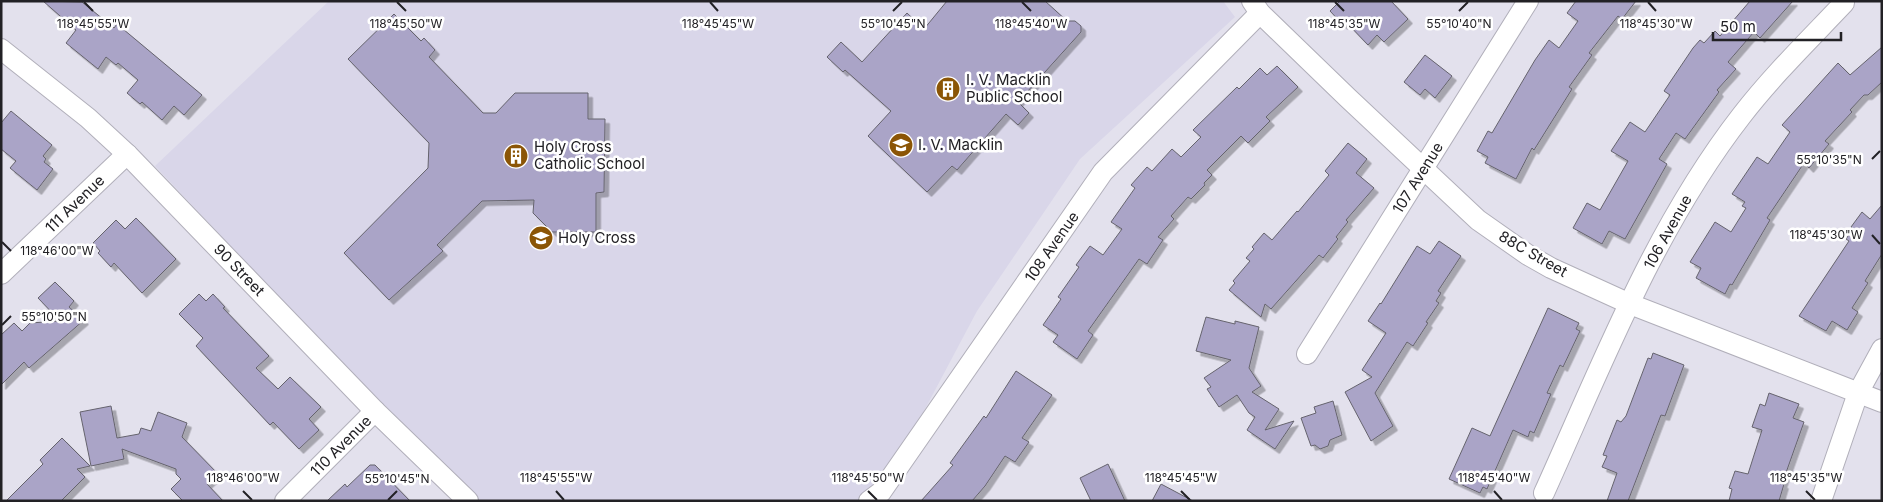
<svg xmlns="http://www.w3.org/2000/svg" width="1883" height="502" viewBox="0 0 1883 502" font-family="Inter,sans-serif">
<defs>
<filter id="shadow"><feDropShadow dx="4.5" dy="4.5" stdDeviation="0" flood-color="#0004"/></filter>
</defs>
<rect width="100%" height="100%" fill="#e3e1ed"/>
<path fill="#d9d6e9" d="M329 1H1223L1235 17 1080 159 977 311 881 492 869 501H472L155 166Z"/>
<g fill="#aaa4c7" stroke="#65636d" filter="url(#shadow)">
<path d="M43 1 82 2 114 28 117 24 202 95 184 115 174 106 162 120 142 102 140 104 127 93 138 80 118 63 116 65 106 57 98 69 66 43 76 30Z"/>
<path d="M947 1H1045L1067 21H1075L1081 26V32L1018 102 1029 113 1018 125 1006 114 957 170 952 166 927 192 868 136 891 111 845 70 843 72 827 57 841 42 862 62 907 13 924 29Z"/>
<path d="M1340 1H1391L1408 19 1384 42 1377 35 1368 45 1346 22 1343 25 1330 11Z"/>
<path d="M1576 1H1636L1622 19 1618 16 1589 53 1592 55 1569 87 1572 89 1534 150 1532 148 1516 179 1485 163 1488 157 1477 151 1488 131 1492 133 1535 60 1549 40 1559 48 1578 21 1567 13Z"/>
<path d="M1750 1H1793L1760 38 1754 32 1728 62 1736 69 1717 90 1719 92 1685 139 1676 133 1659 159 1667 164 1625 239 1609 231 1602 244 1573 228 1587 203 1600 210 1628 161 1611 151 1630 122 1645 132 1670 95 1664 91 1693 48 1700 40 1704 43 1715 31 1720 36Z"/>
<path d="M394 14 421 41 424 38 435 50 429 57 483 113H496L515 93H588V119H605L604 192 596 193V232H552L533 213 534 200 482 201 437 245 443 251 389 300 344 253 428 168 429 143 348 59Z"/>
<path d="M1882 47V82L1868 95H1864L1850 110 1852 112 1825 141 1829 144 1809 168 1804 163 1767 218 1770 220 1732 285 1730 284 1725 294 1696 278 1701 268 1690 262 1715 222 1731 232 1746 208 1742 206 1745 202 1732 194 1757 157 1768 164 1790 132 1782 125 1838 63 1850 75Z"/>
<path d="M1425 55 1452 76 1435 98 1425 89 1420 95 1404 82Z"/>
<path d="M1277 66 1298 87 1266 117 1270 121 1248 143 1241 136 1207 170 1212 175 1204 183 1205 185 1191 199 1188 197 1171 216 1174 219 1158 237 1163 240 1147 264 1139 259 1088 331 1093 335 1077 359 1053 342 1058 335 1043 325 1061 299 1058 297 1079 267 1076 265 1090 246 1103 255 1122 229 1111 222 1135 188 1131 185 1147 167 1152 171 1172 149 1181 157 1201 137 1193 130 1237 87 1239 89 1260 68 1267 75Z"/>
<path d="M11 111 52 145 43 156 46 159 44 162 53 169 37 190 10 168 16 161 1 149V123Z"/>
<path d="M1348 143 1367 159 1356 173 1374 188 1346 220 1348 222 1336 237 1338 239 1323 258 1319 255 1271 309 1265 304 1261 317 1229 290 1235 283 1233 281 1250 261 1246 258 1254 249 1252 247 1264 233 1272 240 1297 211 1298 212 1329 175 1325 171Z"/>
<path d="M1882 205V254L1865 281 1868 283 1852 308 1858 312 1847 330 1832 321 1826 331 1799 316 1849 241 1846 239 1853 229 1851 227 1862 212 1870 219Z"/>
<path d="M136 218 176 259 142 293 114 263 111 267 98 253 100 251 93 243 116 220 125 229Z"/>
<path d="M1439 241 1461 256 1438 291 1441 293 1436 301 1439 303 1426 322 1428 323 1413 346 1407 342 1375 393 1393 426 1371 441 1345 392 1372 377 1362 370 1386 333 1368 321 1380 303 1381 304 1417 246 1430 254Z"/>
<path d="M55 282 74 301 69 307 84 320 29 368 24 362 1 385V335L14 323 22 331 30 323 60 321 38 298Z"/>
<path d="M199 294 206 301 213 294 225 307 223 308 269 356 256 368 278 389 290 377 321 407 309 419 319 430 299 449 273 422 270 425 196 346 203 338 179 314Z"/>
<path d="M1548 308 1579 323 1576 329 1580 331 1563 367 1560 365 1547 393 1551 394 1534 433 1530 431 1528 437 1513 430 1487 489 1483 487 1480 493 1449 479 1472 428 1490 436Z"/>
<path d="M1206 317 1235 324V321L1259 327 1249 368 1261 386 1252 392 1279 409 1265 430 1294 421 1275 449 1247 430 1255 417 1249 413 1237 395 1219 407 1207 389 1211 387 1204 378 1231 360 1196 351Z"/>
<path d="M1653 353 1684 365 1665 416 1661 415 1628 501H1607L1617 473 1602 467 1607 456 1603 455 1617 420 1621 422 1626 416 1648 358 1651 359Z"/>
<path d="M1016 371 1052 395 1022 438 1029 442 1015 462 1005 456 985 486 972 501H921L953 465 950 463 984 416 986 418Z"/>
<path d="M1769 393 1799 404 1793 418 1804 422 1782 484H1784L1779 501H1729L1732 489 1729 488 1735 471 1748 474 1762 430 1752 427 1760 404 1765 406Z"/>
<path d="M1333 401 1342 435 1330 440 1328 446 1320 449 1315 445 1311 446 1301 418 1316 413 1314 407Z"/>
<path d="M111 406 117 438 139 434 141 428 151 431 158 412 187 423 182 437 218 474 207 484 223 501H183L171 489 181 479 176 474V469L122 449 124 459 91 466 80 412Z"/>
<path d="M62 438 90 466 77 469 85 477 61 501H6L43 464 40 460Z"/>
<path d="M1108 464 1125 501H1091L1080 478Z"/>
<path d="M370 465H375L410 501H327L345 484 347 487Z"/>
<path d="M1161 484 1193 501H1152Z"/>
</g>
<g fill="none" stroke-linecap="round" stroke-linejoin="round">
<defs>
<g id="minor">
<path d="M1252 1 1260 13 1348 98 1478 220 1528 255 1551 268 1630 304 1882 402"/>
<path d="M1 49 88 118 127 154 375 411 468 501"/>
<path d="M1 274 127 154"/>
<path d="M1307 354 1528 1"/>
<path d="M1544 493C1602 365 1654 228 1742 115 1773 75 1809 40 1844 3"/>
<path d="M285 501 375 411"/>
<path d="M869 501 881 492 1103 172 1260 13"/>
<path d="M1821 501 1858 393 1882 349"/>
</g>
</defs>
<use href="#minor" stroke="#b1afba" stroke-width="22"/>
<use href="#minor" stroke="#fff" stroke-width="20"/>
</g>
<path fill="none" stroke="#222125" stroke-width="2" d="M84 2 93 11M397 2 406 11M710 2 718 11M1022 2 1031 11M1335 2 1344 11M1648 2 1656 11M893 11 902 2M1459 11 1468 2M1872 159 1880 151M1872 235 1880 244M2 242 11 251M2 325 11 316M243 491 252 500M556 491 564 500M868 491 877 500M1181 491 1190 500M1494 491 1502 500M1806 491 1815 500M388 500 397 491"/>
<defs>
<symbol id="building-disc" viewBox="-11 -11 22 22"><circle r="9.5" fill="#8b5506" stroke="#fff"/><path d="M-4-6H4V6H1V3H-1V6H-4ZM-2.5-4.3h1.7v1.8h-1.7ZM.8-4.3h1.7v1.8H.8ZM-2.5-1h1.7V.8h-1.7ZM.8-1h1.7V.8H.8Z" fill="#fff"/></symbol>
<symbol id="school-disc" viewBox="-11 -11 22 22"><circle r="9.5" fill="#8b5506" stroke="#fff"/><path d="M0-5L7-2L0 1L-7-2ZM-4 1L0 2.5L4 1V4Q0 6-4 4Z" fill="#fff"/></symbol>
</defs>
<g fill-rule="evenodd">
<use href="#building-disc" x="934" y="75" width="28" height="28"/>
<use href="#school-disc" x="887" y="131" width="28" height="28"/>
<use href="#building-disc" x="502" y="142" width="28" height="28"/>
<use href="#school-disc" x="527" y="224" width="28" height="28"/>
</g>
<g text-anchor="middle" stroke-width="5" stroke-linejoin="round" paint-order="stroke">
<g font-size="15" fill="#222125" stroke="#fff" text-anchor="start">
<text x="966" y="85">I. V. Macklin<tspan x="966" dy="17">Public School</tspan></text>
<text x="918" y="150">I. V. Macklin</text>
<text x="534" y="152">Holy Cross<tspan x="534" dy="17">Catholic School</tspan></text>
<text x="558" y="243">Holy Cross</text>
</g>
<g font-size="15" fill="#222125" stroke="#fff">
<text transform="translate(1418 178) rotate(-58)" y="5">107 Avenue</text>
<text transform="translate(75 204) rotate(-44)" y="5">111 Avenue</text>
<text transform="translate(1668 232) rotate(-61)" y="5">106 Avenue</text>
<text transform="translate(1052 247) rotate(-55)" y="5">108 Avenue</text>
<text transform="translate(1533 254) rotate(30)" y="5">88C Street</text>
<text transform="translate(239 270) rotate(46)" y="5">90 Street</text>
<text transform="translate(341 446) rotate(-45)" y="5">110 Avenue</text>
</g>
</g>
<g font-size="12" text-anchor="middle" fill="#222125" stroke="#fff" stroke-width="5" stroke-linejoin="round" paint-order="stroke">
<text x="893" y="28">55°10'45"N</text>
<text x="1459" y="28">55°10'40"N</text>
<text x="93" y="28">118°45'55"W</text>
<text x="406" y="28">118°45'50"W</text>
<text x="1344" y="28">118°45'35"W</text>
<text x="1656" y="28">118°45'30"W</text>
<text x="718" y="28">118°45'45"W</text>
<text x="1031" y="28">118°45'40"W</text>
<text x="1829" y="164">55°10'35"N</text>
<text x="1826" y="239">118°45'30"W</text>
<text x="57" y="255">118°46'00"W</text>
<text x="54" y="321">55°10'50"N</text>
<text x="243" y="482">118°46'00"W</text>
<text x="556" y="482">118°45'55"W</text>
<text x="868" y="482">118°45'50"W</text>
<text x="1181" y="482">118°45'45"W</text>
<text x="1494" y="482">118°45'40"W</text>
<text x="1806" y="482">118°45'35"W</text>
<text x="397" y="483">55°10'45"N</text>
</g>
<rect width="1883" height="502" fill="none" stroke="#222125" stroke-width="5"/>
<path d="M1713 32v8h128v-8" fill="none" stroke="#222125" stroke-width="2.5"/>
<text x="1720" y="32" font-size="15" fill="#222125" stroke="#ffffff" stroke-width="4" paint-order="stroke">50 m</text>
</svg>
